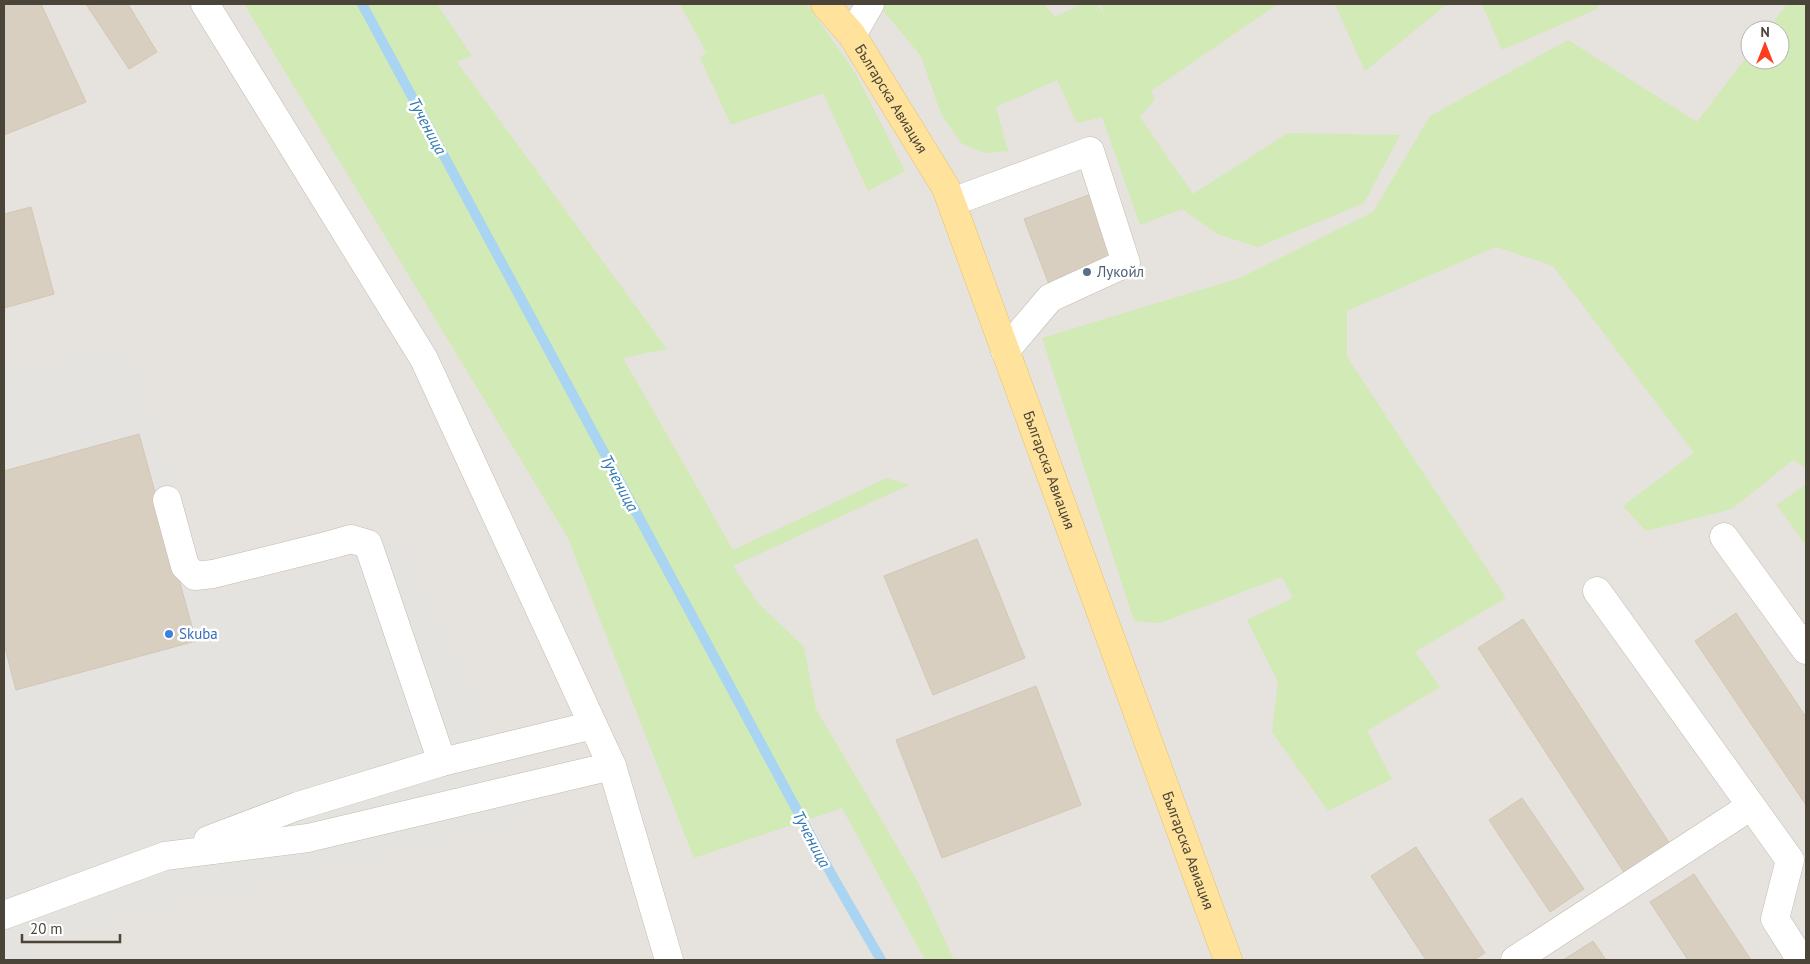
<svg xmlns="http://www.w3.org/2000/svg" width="1810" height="964" viewBox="0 0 1810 964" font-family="'PT Sans',sans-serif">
<rect width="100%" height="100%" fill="#f6f3ec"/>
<path fill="#e6e2dd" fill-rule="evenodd" d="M4 4H1806V960H4ZM1750 30H1780V60H1750Z"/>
<g fill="#d2eab5">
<path d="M244 4H437L472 56 457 62 667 349 623 358 733 550 887 478 909 485 733 566 757 602 804 647 816 709 918 882 954 960H925L842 808 694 858 567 536Z"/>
<path d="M680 4H807L856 74 905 171 868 191 823 93 731 125 700 58 706 52Z"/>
<path d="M886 4H1044L1055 17 1081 4H1097L1106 18 1100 4H1278L1151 91 1155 99 1140 117 1193 194 1288 133 1400 135 1364 203 1258 247 1217 234 1182 209 1140 225 1102 117 1077 123 1057 80 996 107 1008 151 984 153 961 143 941 114 921 56 880 7Z"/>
<path d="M1335 4H1447L1365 71Z"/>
<path d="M1482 4H1597L1599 8 1502 50Z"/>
<path d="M1787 4H1806V468L1793 460 1732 509 1646 531 1623 506 1694 453 1553 266 1496 247 1347 311V357L1506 598 1415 652 1440 687 1367 731 1392 779 1328 811 1272 732 1278 682 1247 620 1293 598 1282 577 1160 623 1134 621 1042 338 1240 278 1373 212 1430 116 1568 40 1697 122 1750 52V60H1780V30H1767Z"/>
<path d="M1806 484V543L1805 544 1777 505Z"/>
</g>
<path fill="#e5e3e0" d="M130 341 208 595 406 545 527 820 30 942 34 960H4V380Z"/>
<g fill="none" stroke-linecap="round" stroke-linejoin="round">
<path stroke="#a9d4f2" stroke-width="10" d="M362 4 833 877 881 960"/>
</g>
<g fill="#d8cfc1" stroke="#d3c7b4">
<path d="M4 4H41L86 102 4 135Z"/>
<path d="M86 4H128L157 52 129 69Z"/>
<path d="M1094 193 1119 260 1050 287 1024 219Z"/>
<path d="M31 207 54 294 4 308V214Z"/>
<path d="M139 434 196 641 16 690 4 644V471Z"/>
<path d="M977 539 1025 658 933 695 884 576Z"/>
<path d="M1736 613 1806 717V805L1695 641Z"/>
<path d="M1523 619 1670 844 1625 874 1478 648Z"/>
<path d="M1036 686 1081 805 942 858 896 740Z"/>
<path d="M1522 798 1584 889 1550 912 1489 820Z"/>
<path d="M1416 847 1485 953 1474 960H1426L1371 876Z"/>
<path d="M1694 874 1751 960H1688L1650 902Z"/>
<path d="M1593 941 1606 960H1563Z"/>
</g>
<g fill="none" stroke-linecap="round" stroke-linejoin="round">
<defs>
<g id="minor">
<path d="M205 4 424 359 612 766 669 960"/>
<path d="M852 35 870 4"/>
<path d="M952 202 1090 151 1126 263 1050 298 1005 351"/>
<path d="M167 500 185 566 195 576 213 574 330 545 351 539 368 544 442 762"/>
<path d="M1724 537 1806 650"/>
<path d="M1597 591 1790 860 1775 919 1801 960"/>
<path d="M208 840 298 806 442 762 593 725"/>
<path d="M4 915 165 856 308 838 612 766"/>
<path d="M1515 960 1751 806"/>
</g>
<g id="major">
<path id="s1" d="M825 4 852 35 946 188 1228 960"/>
</g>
</defs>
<use href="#minor" stroke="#c2bbae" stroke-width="29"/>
<use href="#major" stroke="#e6c16a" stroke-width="29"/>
<use href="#minor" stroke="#fff" stroke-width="28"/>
<use href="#major" stroke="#ffe39c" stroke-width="28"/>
</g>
<circle fill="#5c6f8a" stroke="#fff" stroke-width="2" cx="1087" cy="272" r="5"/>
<circle fill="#3f7fe0" stroke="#fff" stroke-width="2" cx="169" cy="634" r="5"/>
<g text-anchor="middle" stroke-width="5" stroke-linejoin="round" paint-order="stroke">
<g font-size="15" fill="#4b4439" stroke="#fff">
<text dy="5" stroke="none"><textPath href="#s1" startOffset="116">Българска Авиация</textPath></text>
<text dy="5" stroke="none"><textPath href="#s1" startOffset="521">Българска Авиация</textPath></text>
<text dy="5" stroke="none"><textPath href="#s1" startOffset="926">Българска Авиация</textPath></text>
</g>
<g font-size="15" fill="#4e5e75" stroke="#fff" text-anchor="start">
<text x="1097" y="277">Лукойл</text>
</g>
<g font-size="15" fill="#366cbe" stroke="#fff" text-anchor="start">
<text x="179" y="639">Skuba</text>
</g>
<g font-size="16" font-style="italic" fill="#2e7ab2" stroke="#fff">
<text transform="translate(428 126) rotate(62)" y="6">Тученица</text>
<text transform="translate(620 483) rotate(62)" y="6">Тученица</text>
<text transform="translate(812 839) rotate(62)" y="6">Тученица</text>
</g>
</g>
<rect width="1810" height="964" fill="none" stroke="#4b4439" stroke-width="10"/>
<g transform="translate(1765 45)"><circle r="24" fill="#ffffff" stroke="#b7b4b0"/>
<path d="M0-4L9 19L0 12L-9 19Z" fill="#fc3f1d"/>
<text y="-8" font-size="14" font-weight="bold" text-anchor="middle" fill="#4b4439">N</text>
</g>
<path d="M22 934v8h98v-8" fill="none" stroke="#4b4439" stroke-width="2.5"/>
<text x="30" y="934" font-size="15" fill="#4b4439" stroke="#ffffff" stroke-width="4" paint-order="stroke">20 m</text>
</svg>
